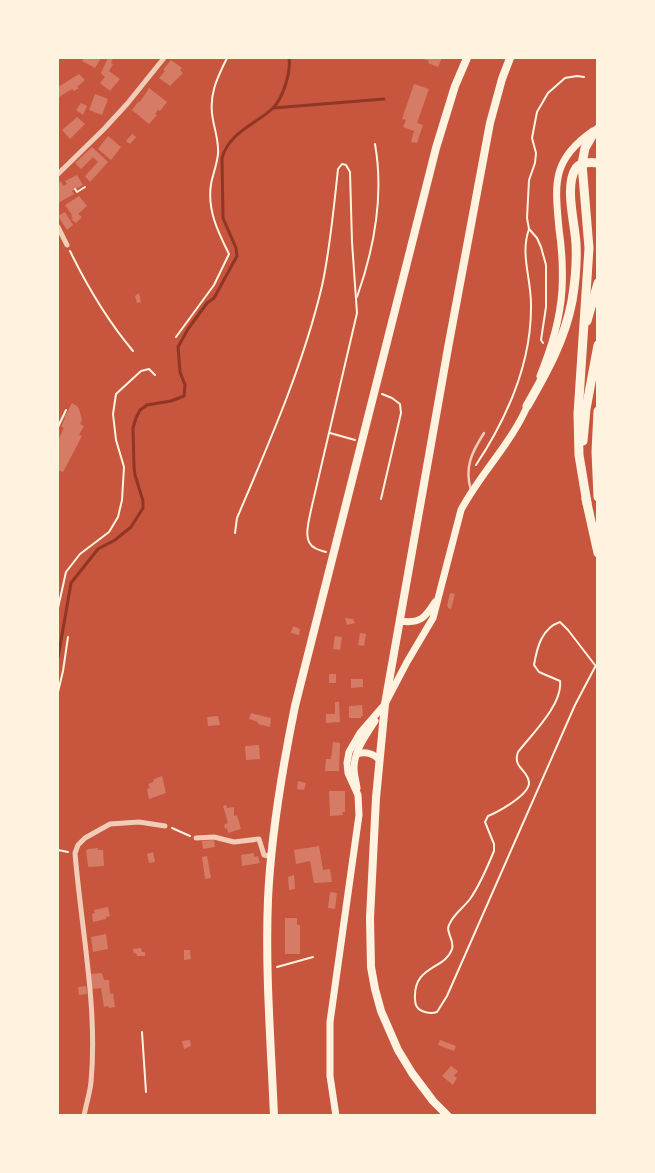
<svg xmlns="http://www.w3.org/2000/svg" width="655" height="1173" viewBox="0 0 655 1173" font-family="'Titillium Web',sans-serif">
<rect width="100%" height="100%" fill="#c8553d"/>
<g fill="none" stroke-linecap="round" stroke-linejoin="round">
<g stroke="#8f3625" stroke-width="3">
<path d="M273 108 384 99"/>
<path d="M58 658 71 583 98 549 115 540 131 527 143 508V501L135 475 134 467 133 428 136 418 140 410 147 405 171 401 184 396 185 385 180 372 178 347 188 329 207 303 214 298 237 256 236 248 223 218 222 158C229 133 254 125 272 109 283 99 291 72 289 58"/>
</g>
</g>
<g fill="#d67c66">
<path d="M84 58H101L95 68 82 61Z"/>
<path d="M108 58H113L111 63 113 64 109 71 120 79 110 91 100 83 105 77 101 73Z"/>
<path d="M421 58H442L438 67 428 63 429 61Z"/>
<path d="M171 60 182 68 180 70 183 73 170 86 159 78 165 71 163 70Z"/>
<path d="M79 74 85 80 77 87 79 88 74 91 72 89 59 97 58 94V87Z"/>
<path d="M414 84 429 89 417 123 423 125 417 143 411 142 414 131 403 127 406 120 402 119Z"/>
<path d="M149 88 167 102 160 111 158 110 155 114 157 115 149 124 132 110 139 101 140 102Z"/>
<path d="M95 94 108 99 102 115 89 110Z"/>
<path d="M81 103 87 106 83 115 76 110Z"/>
<path d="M77 117 85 124 70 139 62 130Z"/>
<path d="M132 134 136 137 130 144 126 141Z"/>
<path d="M108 136 121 147 111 160 98 149Z"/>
<path d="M92 147 108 162 90 182 85 176 98 162 93 157 81 169 75 163Z"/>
<path d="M77 175 83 185 72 191 74 194 58 203V190H59L58 183 61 181 63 186 67 184 65 181Z"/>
<path d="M79 196 87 206 78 214 82 217 76 223 71 219 73 218 71 216 72 215 65 205Z"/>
<path d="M65 212 73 225 67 230 58 216Z"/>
<path d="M139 293 141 302 137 303 135 296Z"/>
<path d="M72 403 77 406 79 409 82 420 80 424 84 426 79 435 82 436 63 472 58 470V440L64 428 61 427 65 418H64Z"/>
<path d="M450 593 455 594 451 609 448 608V606H447Z"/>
<path d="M345 618 353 619 355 623 347 625Z"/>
<path d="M293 626 300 629 299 635 291 633Z"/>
<path d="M360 633 366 634 364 646 358 645Z"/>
<path d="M335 636 342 637 340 650 333 649Z"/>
<rect x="329" y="674" width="7" height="9"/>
<path d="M351 679H363V687L351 688Z"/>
<path d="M335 702H339L340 722 326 723V714H335Z"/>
<path d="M362 705 363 716H361V718H349V706Z"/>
<path d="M251 713 271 718 270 727 258 724V722L249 719Z"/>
<path d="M218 716 220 725 208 726 207 717Z"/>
<path d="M333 742 340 743 339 771H325L326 759H331Z"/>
<path d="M259 745 260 759 246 760 245 746Z"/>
<path d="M162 776 166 793 149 799 147 789 150 788 148 784 153 782 154 779Z"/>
<path d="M298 781 306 783 304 790 297 789Z"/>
<path d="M329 791H345V812H342L343 815 330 816Z"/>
<path d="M226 805 227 808 234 807V816L237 815 241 829 228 833 227 828 225 829 224 825 228 823 223 806Z"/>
<path d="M214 840 215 847 203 849 202 841Z"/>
<path d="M319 846 323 870 330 869 332 882 314 883 310 861 296 864 294 850Z"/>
<path d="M98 848V850H103L104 866 89 867 88 866 86 851 88 849Z"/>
<path d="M153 852 155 862 149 863 147 854Z"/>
<path d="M254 853V857L258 856 260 863 242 866 241 855Z"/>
<path d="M207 856 211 878 205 879 202 857Z"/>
<path d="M294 875 295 889 289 890 288 877Z"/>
<path d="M330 892 337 893 335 909 328 908Z"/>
<path d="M108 907 110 916 106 917V919L93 922 92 914 95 913 94 910Z"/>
<path d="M285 918H297V925H300V954H285Z"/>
<path d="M106 934 108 949 93 952 91 937Z"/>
<path d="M141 948 142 952H145V956H137L136 953 134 954 133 949Z"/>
<path d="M184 950H190L191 959 184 960Z"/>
<path d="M102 973 104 980H109L110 994 113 993 115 1007 109 1008 108 1006 104 1007 101 988 92 989 90 974Z"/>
<path d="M86 986 87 994 79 995 78 987Z"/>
<path d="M190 1040 191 1046 184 1049 182 1041Z"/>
<path d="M440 1040 456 1046 454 1051 438 1045Z"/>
<path d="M451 1066 458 1071 454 1076 457 1078 453 1085 442 1076Z"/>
</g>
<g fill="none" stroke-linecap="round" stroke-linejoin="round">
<g stroke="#fff3e0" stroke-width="2">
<path d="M75 189 77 192 85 187"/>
<path d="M70 251C88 288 107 320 133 351"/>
<path d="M357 297C374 249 384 195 375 144"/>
<path d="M176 337 214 285 229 254C218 232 207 210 211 184 213 174 217 164 218 154 219 142 215 131 213 120 208 96 217 78 227 58"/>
<path d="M543 343 541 340 546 307V265L541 247 537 238 529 229 527 218 529 180 535 163 536 153 532 138 537 112 548 93 565 78 577 76 584 77"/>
<path d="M58 427 66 410"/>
<path d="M330 433 355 440"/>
<path d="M476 465C507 418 532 363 531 304 531 278 520 254 529 229"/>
<path d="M381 499 401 413 400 404 392 398 382 394"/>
<path d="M235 533 237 518C269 443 303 366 322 286 330 250 334 206 338 169L342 164 346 165 350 172 352 242 357 313 311 510C309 521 302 542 315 548 318 550 323 551 326 552"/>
<path d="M58 608 66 572 80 554 109 532 118 517 122 500 124 467 116 440 113 414 116 394 141 371 149 369 155 375"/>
<path d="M595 667 575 705 447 996 437 1012C431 1014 427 1013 422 1011 417 1009 415 1004 415 999 413 965 445 970 452 949 455 939 444 932 450 923 454 914 464 907 470 899 480 885 487 868 494 851V844L485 822 488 816C498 812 529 795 529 783 529 770 512 768 518 752 532 734 563 704 560 681L539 672 534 665C537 647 542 628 560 622L568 630 598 669"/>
<path d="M58 692 63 671 68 637"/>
<path d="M172 828 190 836"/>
<path d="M58 850 68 852"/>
<path d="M277 967 313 957"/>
<path d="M142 1032 146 1092"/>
</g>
<path stroke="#f1ccb7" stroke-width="2.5" d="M471 490C464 467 472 452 484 433"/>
<g stroke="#f1ccb7" stroke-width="5">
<path d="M58 174 104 129 127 104 164 58"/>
<path d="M58 227 67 245"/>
<path d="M196 838 214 837 234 842 259 839 264 855 272 857"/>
<path d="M84 1116C86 1104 90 1093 91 1082 98 1008 81 927 75 853L78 845 85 838 110 824 139 822 165 826"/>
</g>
<g stroke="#fff3e0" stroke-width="7">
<path d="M540 376C551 348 560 321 562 290 563 270 562 249 559 229 555 184 551 160 593 131"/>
<path d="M400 621C420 624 425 618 435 602"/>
<path d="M357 754C365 751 372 753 379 759"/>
<path d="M357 788C356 781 354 775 354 768 354 751 366 735 375 721"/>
<path d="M336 1116 330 1076V1022L359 815 358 795 348 773 347 763 349 752 360 733 385 704 407 662 433 618 461 510C481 472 513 442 529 402"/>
</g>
<g stroke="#fff3e0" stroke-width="8">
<path d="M274 1116C271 1043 265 971 268 899 271 834 282 770 295 706L436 148 455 86 467 58"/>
<path d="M448 1116 433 1101 412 1073 398 1050 381 1011 375 989 371 967 370 918 376 798 385 704 448 348 490 123 502 79 510 58"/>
</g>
<g stroke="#fff3e0" stroke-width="9">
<path d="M587 321 598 283"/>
<path d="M527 406C546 373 565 339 572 301 575 283 577 263 576 244 575 223 564 186 576 168 581 162 590 162 598 163"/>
<path d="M598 411 596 452 598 497"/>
<path d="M583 441 586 409 598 345"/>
<path d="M586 499 598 553"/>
<path d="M587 503 579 455 578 414 589 248 582 164 585 148 593 134 598 129"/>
</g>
</g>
<rect width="655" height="1173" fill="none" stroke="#fff3e0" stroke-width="118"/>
</svg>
